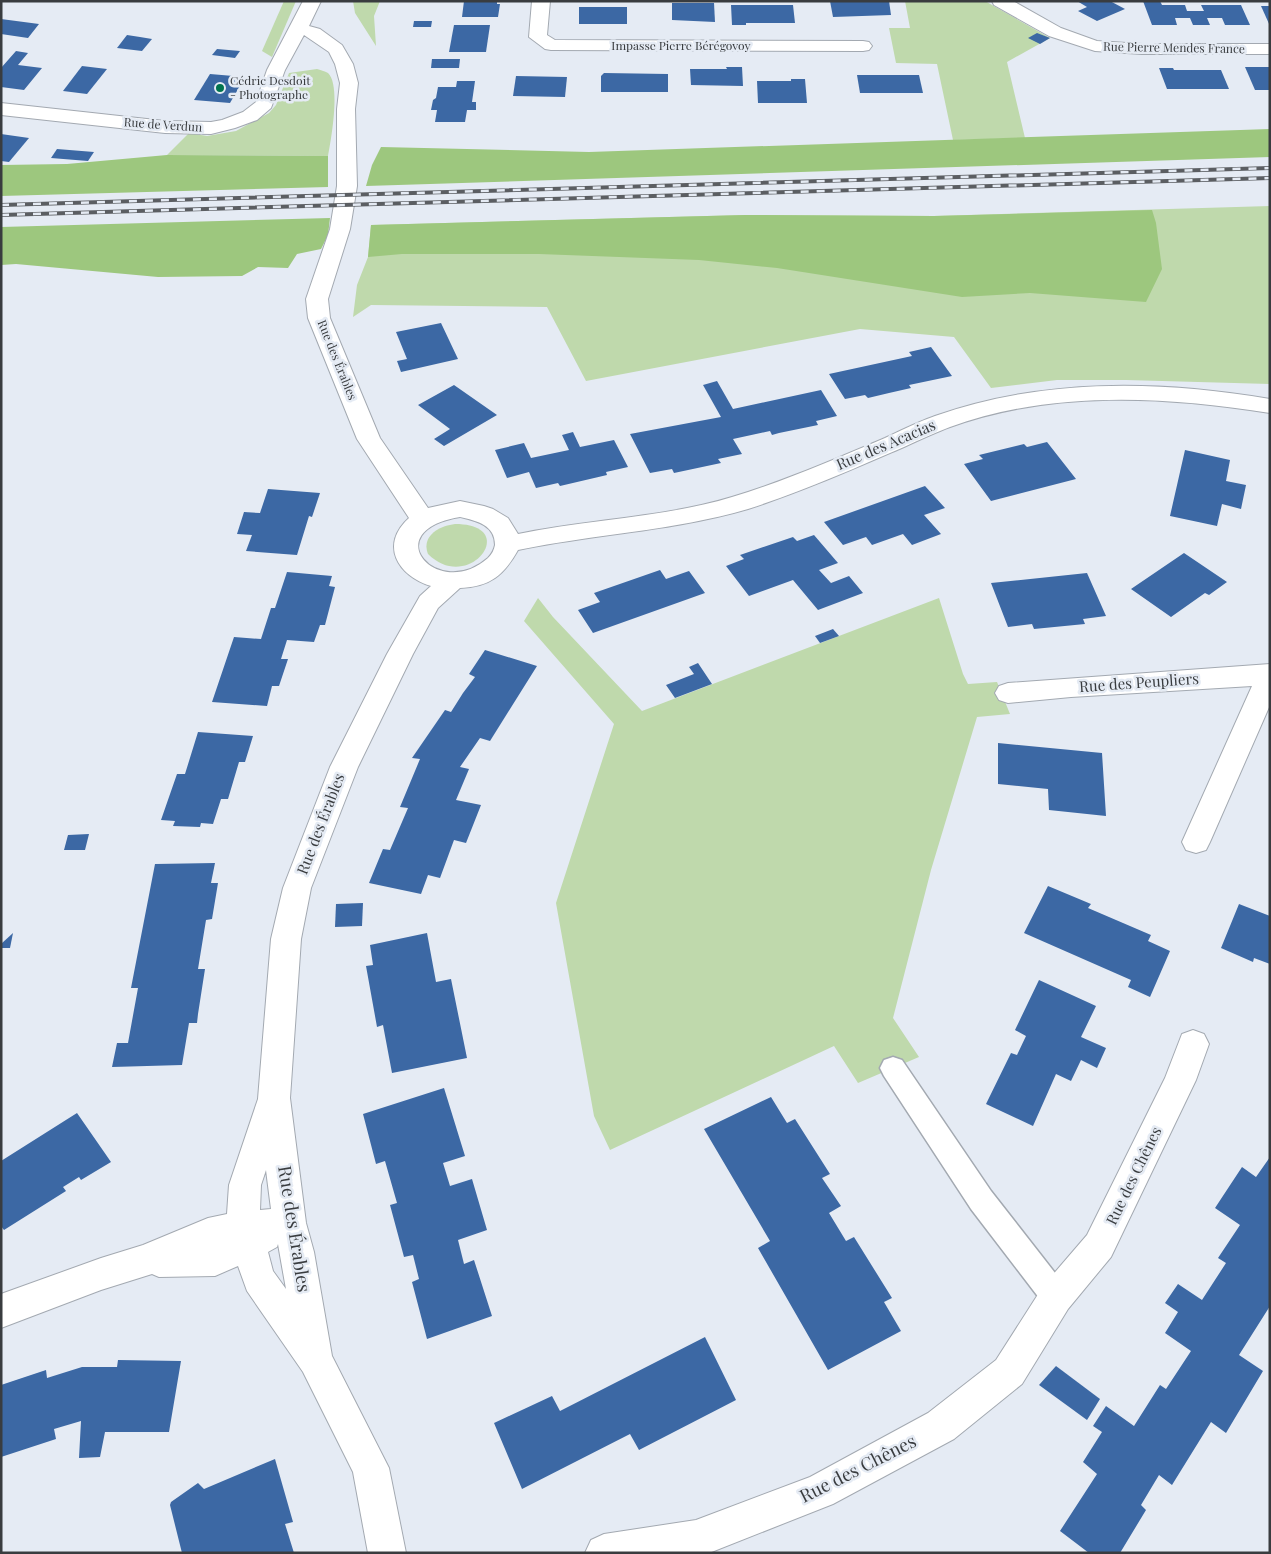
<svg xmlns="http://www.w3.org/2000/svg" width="1271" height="1554" viewBox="0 0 1271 1554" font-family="'Playfair Display',serif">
<rect width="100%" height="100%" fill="#e5ebf4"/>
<g fill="#bfd9ac">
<path d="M284 1H296L272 57 262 51Z"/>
<path d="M353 1H380L374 16 376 46 355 13Z"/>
<path d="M905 1H985L1050 38 1007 62 1025 138 953 140 937 64 896 63 889 28H910Z"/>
<path d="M317 69C320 70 325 71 328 73 341 85 331 140 328 156L167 155 189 133 207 136 236 131 269 113 276 105 289 73Z"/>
<path d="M1270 206V384L1126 380H1057L991 388 954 337 860 329 586 381 547 307 371 305 353 317 357 285 368 257 371 225 745 215 934 216Z"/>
<path d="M455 524C522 524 469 595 428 554 421 536 439 526 455 524Z"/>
<path d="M538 598 553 617 642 711 939 598 963 674 968 684 997 682 1010 714 977 717 931 870 893 1018 919 1057 858 1083 834 1046 610 1150 594 1116 556 903 614 724 524 621Z"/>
</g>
<g fill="#9dc77e">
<path d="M1270 129V157L366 186 372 165 381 147 589 152Z"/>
<path d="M167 155 328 156V187L1 196V165L67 164Z"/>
<path d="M1152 210 1156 223 1162 269 1146 302 1030 293 962 297 777 268 699 260 539 254H402L368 257 371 225 745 215 934 216Z"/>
<path d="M330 218 328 235 321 249 297 254 288 268 258 267 242 276 158 277 16 264 1 265V227Z"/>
</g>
<g fill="#3c68a4">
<path d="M464 1H497V4H500L498 17H462Z"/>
<path d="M830 1H889L891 15 833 17Z"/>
<path d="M1077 1H1110L1125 9 1097 21 1078 11 1087 7Z"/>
<path d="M1143 1H1160L1162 5H1185L1187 11H1204L1201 5H1241L1250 25H1225L1222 18H1207L1210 25H1193L1190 18H1175L1177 25H1152Z"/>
<path d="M672 3H714L715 22 672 20Z"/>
<path d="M731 5H793L795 23H746V25H732Z"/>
<path d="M1261 6H1270V26Z"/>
<rect x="579" y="7" width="48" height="17"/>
<path d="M1 19 39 24 28 38 1 34Z"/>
<path d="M414 21H432L431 27H413Z"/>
<path d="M454 25H490L486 52H449Z"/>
<path d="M1037 33 1050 38 1040 44 1028 38Z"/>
<path d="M127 35 140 37 152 39 142 51 117 48Z"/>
<path d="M217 49 240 51 235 58 212 55Z"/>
<path d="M16 51 28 53 18 65 42 68 24 90 1 87V68Z"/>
<path d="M432 59H460L459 68H431Z"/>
<path d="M82 66 107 69 87 94 63 91Z"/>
<path d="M726 67H742L743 86 691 85 690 69H727Z"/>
<path d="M1245 67H1270V90H1255Z"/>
<path d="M1159 68H1173L1174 70H1221L1229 89H1167Z"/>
<path d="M604 73 668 74V92H601V76Z"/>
<path d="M210 74 245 77 230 103 194 100Z"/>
<path d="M857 75H919L923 93H860Z"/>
<path d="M516 76 567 77 565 97 513 96Z"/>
<path d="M791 79H805L807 103H758L757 81H791Z"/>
<path d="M457 81H475L472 102H476V110H467L465 122H435L437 110H431L433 100 436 98 438 87H456Z"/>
<path d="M1 134 29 138 9 162 1 161Z"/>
<path d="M57 149 94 152 88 161 51 158Z"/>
<path d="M441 323 458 359 401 372 397 361 407 359 396 332Z"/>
<path d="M931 347 952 376 909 385 911 388 889 393 868 398 865 395 845 399 829 374 912 356 909 352Z"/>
<path d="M717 381 733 409 821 390 837 416 816 421 818 425 779 433 772 435 770 431 733 439 742 454 718 459 721 463 674 473 672 469 650 473 630 434 721 417 703 385Z"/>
<path d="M454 385 497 415 444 446 434 439 450 429 418 405Z"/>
<path d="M573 432 580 447 614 440 628 467 606 472 607 475 560 486 558 483 536 488 529 472 507 478 495 450 524 443 531 458 569 450 562 435Z"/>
<path d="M1047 442 1076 479 991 501 964 464 983 459 979 455 1024 444 1027 447Z"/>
<path d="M1185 450 1230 460 1226 481 1246 485 1241 509 1222 504 1217 526 1170 516Z"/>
<path d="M925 486 945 508 924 515 941 534 912 545 903 534 872 545 866 537 843 545 824 522Z"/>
<path d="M268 489 320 493 312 517 309 516 297 555 246 551 252 535 237 534 244 512 260 513Z"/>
<path d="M814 535 838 563 819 570 831 583 849 576 863 593 818 610 793 580 749 596 726 566 744 559 740 555 793 537 797 541Z"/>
<path d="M1184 553 1227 582 1209 595 1205 593 1171 617 1131 589Z"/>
<path d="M660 570 666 579 689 571 705 593 593 633 578 610 600 602 594 593Z"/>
<path d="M287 572 332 576 329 586 335 587 325 625H320L314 642 287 640 281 659H288L279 686H272L267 706 212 702 234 637 261 639 271 608H275Z"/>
<path d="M1087 573 1106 616 1083 619 1085 624 1034 629 1032 624 1008 627 991 583Z"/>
<path d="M833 629 839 636 820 643 815 636Z"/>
<path d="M485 650 537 666 490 741 480 738 460 767 469 769 456 800 481 805 466 843 454 840 440 878 428 875 421 894 369 883 383 849 390 850 408 808 400 807 420 759 412 758 445 710 451 712 463 693 475 677 469 674Z"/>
<path d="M698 663 712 684 675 698 666 685 694 674 689 667Z"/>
<path d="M198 732 253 736 245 762H239L228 799H221L213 824 201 823 200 827 173 826 175 821 161 820 177 774H185Z"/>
<path d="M998 743 1102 753 1106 816 1049 810 1048 789 998 784Z"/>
<path d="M89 834 85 850H64L68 835Z"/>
<path d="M215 863 211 883H218L212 919 206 920 198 969H205L198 1014 197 1023H189L182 1065 112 1067 117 1043H128L138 988H131L155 864Z"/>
<path d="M1048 886 1091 904 1088 908 1151 935 1148 941 1170 951 1150 997 1128 987 1131 980 1024 933Z"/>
<path d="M363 903 362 926 335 927 336 904Z"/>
<path d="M1239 904 1270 916V964L1254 958 1253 962 1221 948Z"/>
<path d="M13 933 10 948H1V944Z"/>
<path d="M427 933 436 982 451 979 467 1058 392 1073 383 1025 377 1027 366 966 373 965 370 945Z"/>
<path d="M1039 980 1096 1006 1081 1037 1106 1048 1097 1068 1081 1060 1071 1081 1056 1074 1033 1126 986 1104 1011 1053 1017 1055 1026 1036 1015 1030Z"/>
<path d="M444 1088 465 1156 443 1163 450 1186 472 1179 487 1230 458 1240 464 1264 474 1260 492 1316 427 1339 412 1282 419 1279 413 1255 404 1257 390 1205 397 1203 385 1161 376 1164 363 1114Z"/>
<path d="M771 1097 787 1123 795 1119 830 1174 822 1178 841 1206 829 1213 846 1241 854 1237 892 1298 884 1302 901 1331 828 1370 758 1248 770 1241 704 1129Z"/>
<path d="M77 1113 111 1162 81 1180 79 1177 63 1187 66 1191 4 1230 1 1226V1161Z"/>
<path d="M1270 1157V1306L1239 1355 1263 1371 1226 1433 1211 1422 1172 1485 1159 1475 1141 1505 1146 1510 1120 1553H1089L1060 1531 1097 1474 1083 1462 1102 1432 1093 1426 1106 1406 1134 1426 1160 1385 1166 1389 1191 1351 1165 1333 1178 1312 1165 1303 1178 1284 1202 1300 1226 1263 1218 1258 1240 1225 1215 1208 1242 1167 1256 1177Z"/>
<path d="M705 1337 736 1400 639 1450 630 1434 522 1489 494 1423 552 1396 560 1411Z"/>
<path d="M118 1360 181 1361 169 1432H105L100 1457 79 1458 81 1421 54 1429 56 1439 1 1457V1385L46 1370 47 1378 82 1367H117Z"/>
<path d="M1056 1366 1100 1399 1087 1420 1039 1385Z"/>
<path d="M275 1459 293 1522 285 1524 294 1553H182L170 1505 171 1502 198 1483 204 1489Z"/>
</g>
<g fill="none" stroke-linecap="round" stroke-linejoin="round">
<defs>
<path id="lane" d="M893 1057 902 1060 991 1191 1066 1287 1070 1297 1066 1307 1056 1311 1046 1307 971 1209 884 1076 880 1068 884 1060Z"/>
<g id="street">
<path d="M303 1H321L309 26 320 29 342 45 353 64 358 83 355 109 357 186 350 229 328 299 330 318 380 438 428 508 460 501 484 506 493 509 508 518 518 534C589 519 663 518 732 497 785 481 835 459 885 438 902 430 918 422 935 416 1043 378 1158 380 1270 399V413C1165 396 1052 390 950 427 934 433 919 440 904 447 853 469 801 492 748 509 673 531 595 534 518 550 504 575 490 587 460 588L438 608 413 654 358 767 311 888 301 939 290 1098 306 1223 314 1252 332 1356 389 1468 406 1553H368L353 1472 303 1372 247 1291 238 1266 215 1276 159 1277 152 1274 101 1290 1 1328V1294L101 1258 143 1245 208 1218 227 1214 229 1185 258 1099 271 939 283 888 330 767 387 654 420 596 431 586C398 576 379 545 409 518L357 439 308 318 306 299 330 229 337 186V109L340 83 335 64 329 52 304 35 285 70 271 108 257 120 235 128 211 134 165 133 1 115V103L165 121 211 122 222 120 243 112 256 102 267 70ZM460 517C477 521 495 525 495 545 494 550 492 554 488 558 438 602 375 531 460 517ZM266 1170 271 1209 260 1210 261 1185ZM278 1244 286 1289 273 1271 268 1252 277 1247Z"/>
<path d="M532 1H550L547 35 555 40 863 41 869 42 872 46 869 50 863 51 551 50 545 49 529 37Z"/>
<path d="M992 1H1013L1061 28 1097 41 1142 44H1270V54H1142L1095 51 1049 36 994 5Z"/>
<path d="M1270 664V705L1210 842 1206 850 1196 853 1186 850 1182 842 1252 686 1071 697 1008 703 999 700 995 693 999 686 1008 683Z"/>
<path d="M1193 1030 1204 1034 1209 1044 1196 1080 1111 1257 1068 1309 1022 1384 954 1439 833 1504 709 1553H585L591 1540 604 1534 696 1520 810 1477 928 1413 996 1360 1044 1285 1087 1235 1165 1078 1182 1034Z"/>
</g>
</defs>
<use href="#lane" stroke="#a3a9b1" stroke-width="3"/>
<use href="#street" stroke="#a3a9b1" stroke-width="2"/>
<use href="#lane" fill="#fff" fill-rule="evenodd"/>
<use href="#street" fill="#fff" fill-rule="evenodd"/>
<defs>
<g id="rail">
<path d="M1 205 1270 168"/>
<path d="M1 215 1270 178"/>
</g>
</defs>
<use href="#rail" stroke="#5b5e62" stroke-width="4"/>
<use href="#rail" stroke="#e5ebf4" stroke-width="2.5" stroke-dasharray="8" stroke-linecap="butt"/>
</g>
<circle fill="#00734e" stroke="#e5ebf4" stroke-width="2" cx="220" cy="88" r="5"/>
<g text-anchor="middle" stroke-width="5" stroke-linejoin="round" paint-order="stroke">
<g font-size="12" fill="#393c3f" stroke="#e5ebf4">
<text x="681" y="50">Impasse Pierre Bérégovoy</text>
<text transform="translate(1174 48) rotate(1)" y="4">Rue Pierre Mendes France</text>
<text transform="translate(163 125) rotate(4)" y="4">Rue de Verdun</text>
<text transform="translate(337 360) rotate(68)" y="4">Rue des Érables</text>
</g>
<g font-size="12" fill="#393c3f" stroke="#e5ebf4" text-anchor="start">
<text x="230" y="85">Cédric Desdoit<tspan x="230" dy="14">- Photographe</tspan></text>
</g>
<g font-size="15" fill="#393c3f" stroke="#e5ebf4">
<text transform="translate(886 445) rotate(-23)" y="5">Rue des Acacias</text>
<text transform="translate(1139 683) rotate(-4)" y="5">Rue des Peupliers</text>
<text transform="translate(321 824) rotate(-69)" y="5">Rue des Érables</text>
<text transform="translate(1134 1176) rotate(-64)" y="5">Rue des Chênes</text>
</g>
<g font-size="18" fill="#393c3f" stroke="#e5ebf4">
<text transform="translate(294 1229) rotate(81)" y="6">Rue des Érables</text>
<text transform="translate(858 1469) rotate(-27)" y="6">Rue des Chênes</text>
</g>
</g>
<rect width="1271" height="1554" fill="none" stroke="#393c3f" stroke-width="5"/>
</svg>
